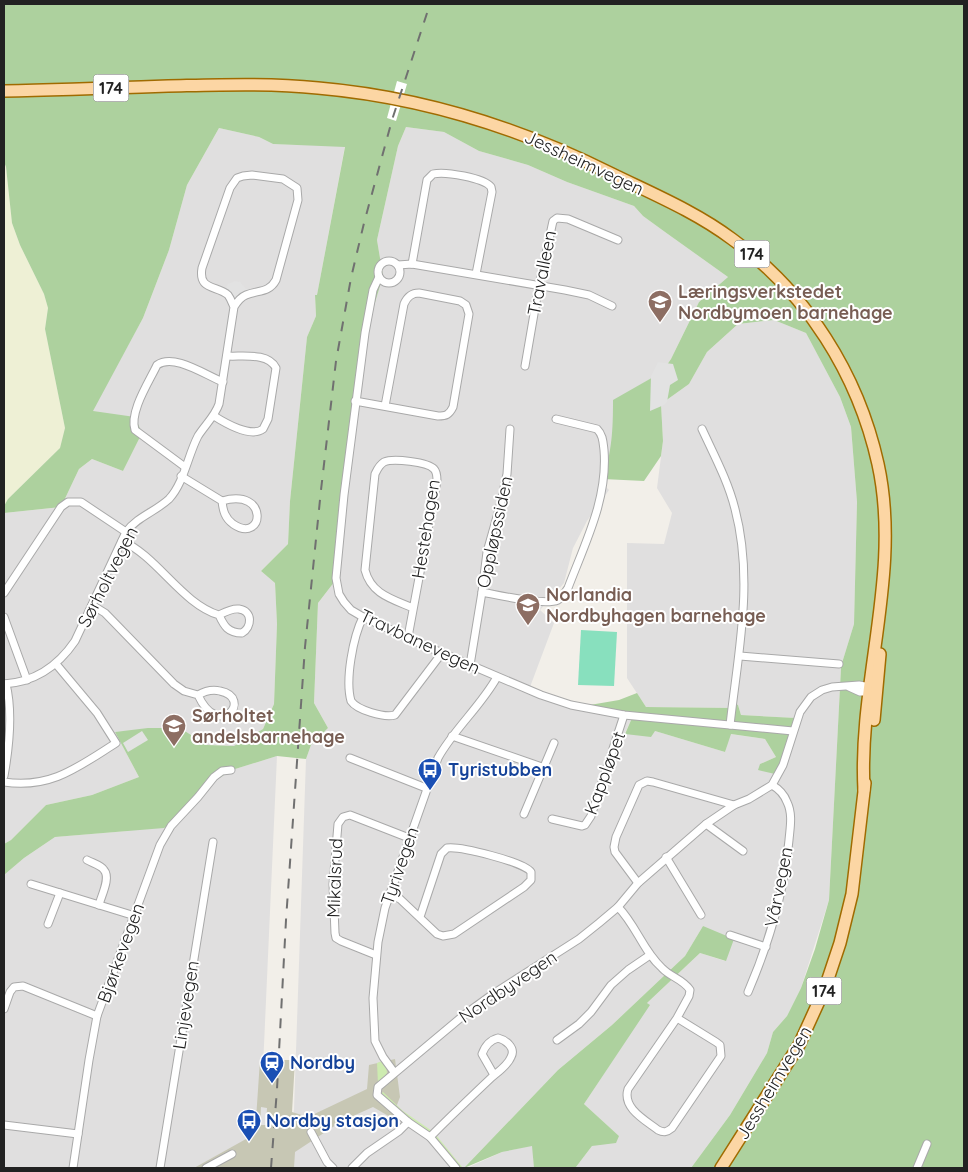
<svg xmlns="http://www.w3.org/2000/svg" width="968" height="1172" viewBox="0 0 968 1172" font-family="Quicksand,sans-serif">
<rect width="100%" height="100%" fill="#f2efe9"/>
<g fill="#e0dfdf">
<path d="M406 127 444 132 479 151 528 165 567 182 634 206 643 216 665 232 728 277 699 302 671 359 662 372 613 401V438L610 458 602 483 609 490 587 521 573 548 564 583 540 610 554 623 530 687 545 697 632 718 625 733 655 731 725 752 730 734 765 739 776 757 760 764 775 774 796 718 741 715 738 705 736 708 646 707 627 678V543L664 544 672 513 657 488 663 441 661 404 689 384 707 352 738 324 774 320 806 333 840 397 851 427 857 502 854 624 842 663H840L841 668 829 900 801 988 787 1016 773 1032 767 1053 730 1115 691 1168H536L576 1167 592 1146 619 1136 584 1104 649 1005 647 1003 700 953 725 961 703 926 685 956 612 1025 558 1070 464 1168H292L306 759 311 745 328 728 314 703 318 603 335 581V546L344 472 368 326 383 276 377 240 398 146Z"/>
<path d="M219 128 259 137 273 144 345 146 317 295 315 296 316 316 307 337 290 501 288 544 261 571 275 583 277 624 274 704 263 729 235 746 207 745 180 728 115 732 139 777 92 795 46 805 11 840 4 844V513L61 507 79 469 92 459 123 471 142 433 92 411 143 318 169 250 187 185Z"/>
<path d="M277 756 260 1134 200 1168H4V875L24 858 55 837 127 831 232 770Z"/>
<path d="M533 1145 534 1168H467L502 1152Z"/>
</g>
<path fill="#c7c7b4" d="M395 1059 400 1097 392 1118 373 1107 342 1121 295 1152 294 1168H194L255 1134 260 1060H295L292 1112 308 1117 367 1089 369 1065Z"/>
<path fill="#eef0d5" d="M4 162 6 167 12 223 20 245 44 294 48 308 45 329 65 428 60 448 8 499 4 506Z"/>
<g fill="#cdebb0">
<path d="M382 1061 386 1065 387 1073 378 1084 377 1063Z"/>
<path d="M383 1092 403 1111 432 1131 428 1132 399 1111 381 1094Z"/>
<path d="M436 1135 463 1168H460L436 1140 435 1137Z"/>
</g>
<g fill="#add19e">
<path d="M4 4H964V1168H691L730 1115 767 1053 773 1032 787 1016 801 988 815 949 829 900 841 668 839 663H842L854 624 857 502 851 427 840 397 806 333 774 320 738 324 707 352 689 384 661 404 663 441 661 456 644 481 603 479C612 450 613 431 613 400L662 372 671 359 699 302 728 277 665 232 643 216 634 206 567 182 528 165 479 151 444 132 406 127 398 146 377 240 383 276 368 326 344 472 335 546V581L318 603 314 703 328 728 311 745 306 759 277 756 232 770 213 782 190 811 164 828 55 837 24 858 4 875V844L11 840 46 805 92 795 139 777 115 732 148 728H180L207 745 234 746 263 729 274 704 277 624 275 583 261 571 288 544 290 501 307 337 316 316 315 295H317L345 147 273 144 259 137 219 128 187 185 169 250 143 318 93 411 135 417 142 433 123 471 92 459 79 469 61 507 4 513V506L8 499 60 448 65 428 45 329 48 308 44 294 20 245 12 223 6 167 4 162Z"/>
<path d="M637 693 646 707 735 708 736 704 738 705 741 715 796 718 787 763 775 774 758 770 760 764 776 757 765 739 731 734 725 752 655 731 651 737 625 734 632 718 578 707 619 700Z"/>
<path d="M703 926 734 939 726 961 700 953 647 1003 650 1005 584 1104 619 1136 616 1143 592 1146 576 1167 534 1168 532 1146 502 1152 464 1168 558 1070 612 1025 685 956Z"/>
</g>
<path fill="#88e0be" d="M581 630 617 632 614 686 578 685Z"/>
<g fill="#e2e2e2">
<path d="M235 281 240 282 246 289 251 290 234 307 220 288H226L228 284Z"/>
<path d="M658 362 673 364 678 380 670 385 667 402 664 405 650 411 651 376Z"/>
<path d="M142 731 148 740 128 752 123 743Z"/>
<path d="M261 1107 267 1108 266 1125H260Z"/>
</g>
<path fill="#fff" d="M397 81 407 84 396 121 387 118Z"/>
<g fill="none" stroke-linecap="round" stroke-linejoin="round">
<defs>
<g id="minor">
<circle cx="389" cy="272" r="11"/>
<path d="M412 264 427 180 433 174C445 171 484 178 491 187L492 192 476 274"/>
<path d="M398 265 412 264 565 290 589 295 612 306"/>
<path d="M379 277 373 290 365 333 344 495 336 578 339 594 344 602 351 610 363 617 428 647 541 695 571 705 624 715 793 731"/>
<path d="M525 366 539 285 553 221 557 218 568 219 618 240"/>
<path d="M355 401 438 416C446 416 449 415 453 407L469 314 466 305 460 301 419 293C411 293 407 297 404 304L385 406"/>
<path d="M214 416C225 423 251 438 263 429L268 419 276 368C268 352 242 357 227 356"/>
<path d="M702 429C714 455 728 481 735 509 754 581 738 653 730 725"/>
<path d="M185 467 135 430C129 412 149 382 157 365 174 353 205 375 223 382"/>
<path d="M181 476 222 501C223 511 225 518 233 524 264 545 270 487 222 501"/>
<path d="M122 541C157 556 182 604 219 615 224 626 228 633 242 633 252 627 253 611 239 609 232 608 225 612 219 615"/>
<path d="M482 592C498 595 544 606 558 600 563 597 565 592 568 588 585 543 608 499 604 450 603 442 603 435 597 429L556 419"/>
<path d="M4 593 61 507 68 502H81L126 532"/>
<path d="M92 605 105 613 174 684 184 691 198 695C219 741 254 698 220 691 212 689 205 691 198 695"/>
<path d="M4 617 27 680"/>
<path d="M363 617C353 637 345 680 351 701 357 710 384 718 395 715L442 653"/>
<path d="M408 637 437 481C437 477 437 472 434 469 428 462 393 458 384 462 379 465 377 470 375 474L365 570C371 594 392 599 413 608"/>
<path d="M740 656 839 664"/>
<path d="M470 665 482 592 487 552 500 506 507 474 510 429"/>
<path d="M4 684C35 682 58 666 75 641L126 532C138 516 155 512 169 499 184 483 188 455 198 436 205 425 215 416 219 404L234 307C237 302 241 297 246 295 258 290 269 293 276 280L298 200 297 188 283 179 252 175 243 176 237 178 230 188 202 268C198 291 217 285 228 295 231 299 232 303 234 307"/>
<path d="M849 687 860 692H872"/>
<path d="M452 736 542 767"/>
<path d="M350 758 426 788"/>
<path d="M4 776C9 748 13 712 6 684"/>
<path d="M4 782C51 789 78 767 116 743L97 713 56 664"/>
<path d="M524 814 554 743"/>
<path d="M552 819 582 826 585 825 591 816 624 715"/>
<path d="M706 824 743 851"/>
<path d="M666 857 701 915"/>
<path d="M87 860C92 863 101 865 104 870 111 878 101 896 99 905"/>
<path d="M638 883 615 852 614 847 616 837 639 785 647 781 653 782 734 805"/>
<path d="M31 884 135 916"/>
<path d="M390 894 400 899 437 934 443 936 454 934 524 887 531 880V872C524 862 460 846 447 848L441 854 420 917"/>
<path d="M618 907C636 925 643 951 662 968 670 977 683 979 690 990L689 996 677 1018 628 1089C622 1108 645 1120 658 1130 664 1133 667 1132 672 1128L721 1056 720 1045 716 1042 677 1018"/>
<path d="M48 924 60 893"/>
<path d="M730 935 766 947"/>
<path d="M376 955 341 941 336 938 335 933 333 884 338 824 343 817 350 815 409 838"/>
<path d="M748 992C769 943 784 894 789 840 790 828 793 814 787 802 784 794 779 789 772 785"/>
<path d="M4 1009 10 992 14 987 23 986 97 1016"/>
<path d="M557 1040 579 1024 591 1012 611 985 628 970 650 955"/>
<path d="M394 1072 383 1057 375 1041 373 998 378 942 385 908 438 758C454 729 481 706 497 677"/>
<path d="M4 1125 78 1134"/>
<path d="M311 1132 327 1162 333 1168"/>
<path d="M430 1137 435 1132C454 1113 473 1095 492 1077 498 1072 508 1065 511 1057 516 1048 506 1040 498 1038 490 1040 485 1046 482 1054L494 1075"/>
<path d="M73 1168 89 1060 97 1016 160 845 171 826 198 797 214 777 222 771 231 770"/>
<path d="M160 1168 213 842"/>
<path d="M206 1168 232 1154"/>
<path d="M352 1168 367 1153 399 1131 408 1122"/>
<path d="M456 1168 430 1137 408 1122 377 1095 378 1087 464 1015 493 994 579 939 599 923 618 907 638 883 706 824 734 805 749 799 772 785 783 765 800 712 811 697 822 690 832 687 859 685 871 687"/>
<path d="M917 1168 927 1144"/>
</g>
<g id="primary">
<path d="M4 91C58 90 113 88 168 86 218 85 268 83 318 88 422 97 520 128 612 174 653 194 696 212 732 239 807 293 858 374 878 464 902 573 858 681 864 790"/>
<path d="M874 720 880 654"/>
<path d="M721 1168 799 1045 825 988 840 943 852 894 865 783"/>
</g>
</defs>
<use href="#minor" stroke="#a9a9a9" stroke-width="9"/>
<use href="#primary" stroke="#a06b00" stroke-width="14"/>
<use href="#minor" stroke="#fff" stroke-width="7"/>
<use href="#primary" stroke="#fcd6a4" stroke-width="11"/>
<path stroke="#707070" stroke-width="2" stroke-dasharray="10 10" stroke-linecap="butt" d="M271 1168 277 1089 286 920 305 647 321 490 336 361 351 278 364 223 392 120 430 4"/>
</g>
<defs>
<symbol id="school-pin" viewBox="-11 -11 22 30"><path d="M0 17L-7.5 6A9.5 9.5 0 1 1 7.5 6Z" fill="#8d6e63" stroke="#fff"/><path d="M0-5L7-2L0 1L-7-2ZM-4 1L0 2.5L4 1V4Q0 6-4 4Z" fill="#fff"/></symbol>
<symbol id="bus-pin" viewBox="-11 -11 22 30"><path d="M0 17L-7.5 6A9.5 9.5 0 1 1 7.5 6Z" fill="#1a4fb4" stroke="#fff"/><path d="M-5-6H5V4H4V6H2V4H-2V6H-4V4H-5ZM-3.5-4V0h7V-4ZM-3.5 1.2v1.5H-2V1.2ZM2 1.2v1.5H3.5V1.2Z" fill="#fff"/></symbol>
<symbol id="station-pin" viewBox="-11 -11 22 30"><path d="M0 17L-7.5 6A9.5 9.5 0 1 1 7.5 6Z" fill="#1a4fb4" stroke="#fff"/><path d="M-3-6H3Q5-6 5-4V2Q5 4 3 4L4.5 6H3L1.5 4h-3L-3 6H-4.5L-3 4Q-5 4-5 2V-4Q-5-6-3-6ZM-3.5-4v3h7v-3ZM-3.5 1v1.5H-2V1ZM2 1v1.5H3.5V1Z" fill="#fff"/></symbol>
</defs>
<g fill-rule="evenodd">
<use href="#school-pin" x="646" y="288" width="28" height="38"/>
<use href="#school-pin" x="514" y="591" width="28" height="38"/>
<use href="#school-pin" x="160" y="712" width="28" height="38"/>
<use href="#bus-pin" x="416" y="756" width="28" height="38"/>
<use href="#station-pin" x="258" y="1049" width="28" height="38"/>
<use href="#bus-pin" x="235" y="1107" width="28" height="38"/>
</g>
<g text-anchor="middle" stroke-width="4" stroke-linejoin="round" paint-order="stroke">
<g fill="#fff" stroke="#646464" stroke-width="1">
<rect x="93.5" y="74.5" width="35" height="27" rx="4"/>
<rect x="734.5" y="240.5" width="35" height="27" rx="4"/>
<rect x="806.5" y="977.5" width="35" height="27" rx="4"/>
</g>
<g font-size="16" font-weight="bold" fill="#222">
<text x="111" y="94">174</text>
<text x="752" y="260">174</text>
<text x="824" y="997">174</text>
</g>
<g font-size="18" fill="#222" stroke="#fff">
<text transform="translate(584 163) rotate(25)" y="6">Jessheimvegen</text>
<text transform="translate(542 273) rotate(-79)" y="6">Travalleen</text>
<text transform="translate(426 529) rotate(-81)" y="6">Hestehagen</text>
<text transform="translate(495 532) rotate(-78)" y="6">Oppløpssiden</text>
<text transform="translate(108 577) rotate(-63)" y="6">Sørholtvegen</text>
<text transform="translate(420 642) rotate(25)" y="6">Travbanevegen</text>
<text transform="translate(605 773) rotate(-70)" y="6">Kappløpet</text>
<text transform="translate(400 866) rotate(-71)" y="6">Tyrivegen</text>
<text transform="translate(335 878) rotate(-88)" y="6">Mikalsrud</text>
<text transform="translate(779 887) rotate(-79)" y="6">Vårvegen</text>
<text transform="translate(121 953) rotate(-70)" y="6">Bjørkevegen</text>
<text transform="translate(508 987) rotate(-34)" y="6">Nordbyvegen</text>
<text transform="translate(186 1005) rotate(-81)" y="6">Linjevegen</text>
<text transform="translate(774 1083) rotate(-59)" y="6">Jessheimvegen</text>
</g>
<g font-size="18" font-weight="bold" fill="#785e54" stroke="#fff" text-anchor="start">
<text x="678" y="298">Læringsverkstedet<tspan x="678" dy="21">Nordbymoen barnehage</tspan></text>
<text x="546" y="601">Norlandia<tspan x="546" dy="21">Nordbyhagen barnehage</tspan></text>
<text x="192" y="722">Sørholtet<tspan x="192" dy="21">andelsbarnehage</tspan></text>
</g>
<g font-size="18" font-weight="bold" fill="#164399" stroke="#fff" text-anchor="start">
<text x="448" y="776">Tyristubben</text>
<text x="290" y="1069">Nordby</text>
<text x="266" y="1127">Nordby stasjon</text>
</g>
</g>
<rect width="968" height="1172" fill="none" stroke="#222222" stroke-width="10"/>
</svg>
